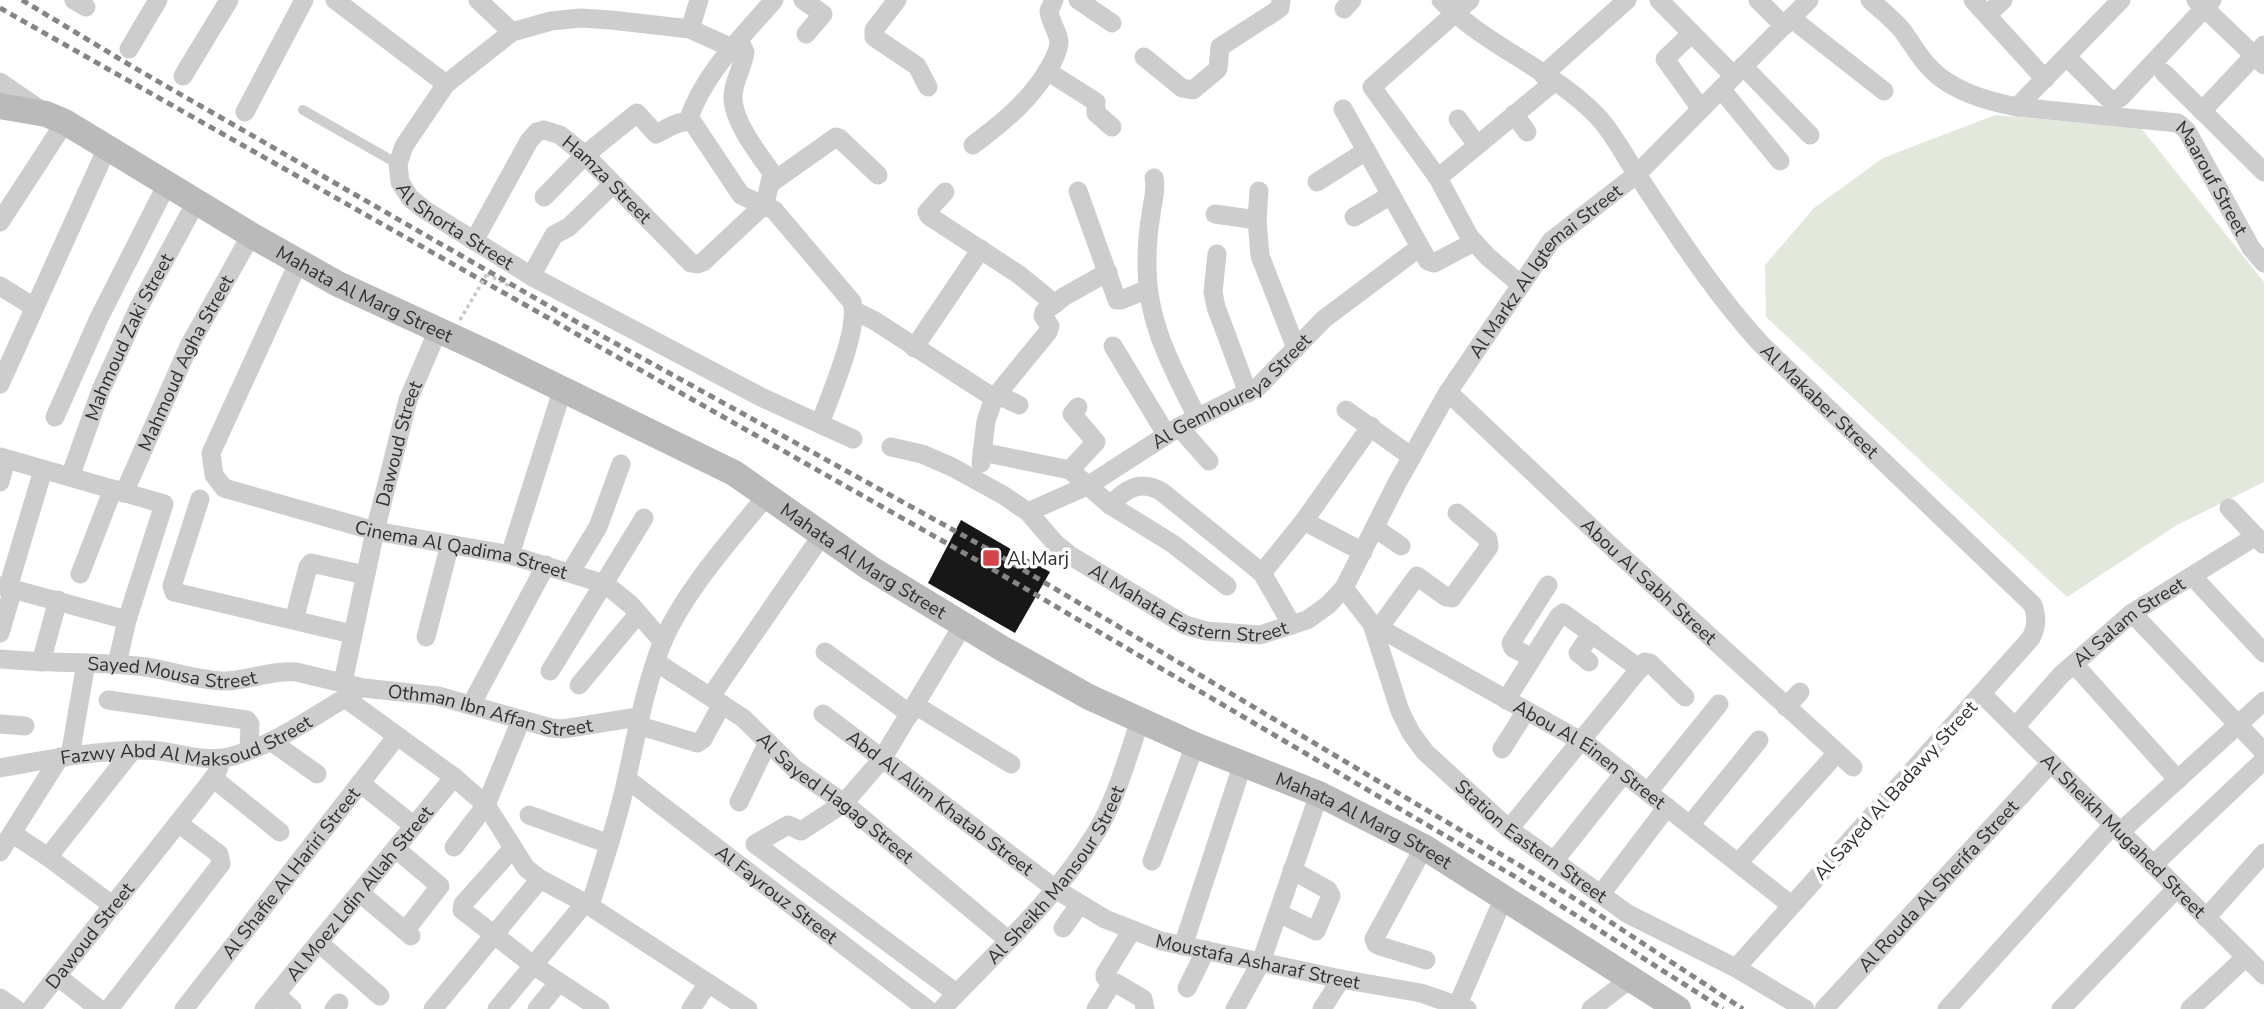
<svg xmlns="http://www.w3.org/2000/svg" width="2264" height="1009" viewBox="0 0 2264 1009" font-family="'Nunito Sans',sans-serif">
<rect width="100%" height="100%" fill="#fff"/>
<path fill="#e3e8dd" d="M1995 115 2141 128 2264 282V482L2177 525 2067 597 1766 317 1765 265 1814 208 1883 158Z"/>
<path fill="#171717" d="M961 520 1050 572 1015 633 928 583Z"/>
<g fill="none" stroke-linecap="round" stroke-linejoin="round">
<path stroke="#c7c7c7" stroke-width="3.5" stroke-dasharray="3.5 3.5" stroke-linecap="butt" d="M487 274 509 286"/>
<path stroke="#cdcdcd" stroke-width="10" d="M303 110 398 164"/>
<g stroke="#cdcdcd" stroke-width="19">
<path d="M74 0 86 7"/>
<path d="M335 0 446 84"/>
<path d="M478 0 512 32"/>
<path d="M803 0 823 14 806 34"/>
<path d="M897 0 874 30V37L917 66 928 87"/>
<path d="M1078 0 1112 23"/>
<path id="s1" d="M1441 0C1487 47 1554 70 1599 118 1615 136 1625 157 1638 176 1676 233 1714 293 1761 344L2033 605C2037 617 2037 626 2031 638L1736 968"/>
<path d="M1470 0 1372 87 1438 178 1469 236 1488 257 1520 284"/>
<path d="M1659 0 1734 76"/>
<path d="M1758 0 1784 26"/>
<path id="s2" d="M1870 0C1881 10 1893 19 1902 30 1911 42 1918 55 1928 66 1950 91 1987 101 2017 107L2178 123 2187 131 2251 248 2264 263"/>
<path d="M1973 0 2045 79"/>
<path d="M2196 0 2264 65"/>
<path d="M1344 9 1352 0"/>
<path d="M1987 15 2003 0"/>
<path d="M1791 18 1884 91"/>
<path d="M690 29 699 0"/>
<path d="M1692 33 1665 59 1701 109"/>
<path d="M739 40 745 52C743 67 734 80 733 95 731 119 758 153 772 173L765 204"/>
<path id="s3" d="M732 48 690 29 611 20 581 18 551 21 512 32 446 84 404 146 398 164 400 182 410 198 425 210 531 276 763 398 853 439"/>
<path d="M129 49 158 0"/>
<path d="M1144 57 1182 88 1193 90 1218 69 1220 47 1276 11 1280 8 1281 0"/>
<path d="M2067 57 2107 97 2113 100 2120 98 2212 0"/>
<path d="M1743 66 1810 135"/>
<path d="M1047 71 1096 102V113L1112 127"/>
<path d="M2164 73 2264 172"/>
<path d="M1543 75 1627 0"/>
<path d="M183 76 229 0"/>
<path d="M0 82 42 111"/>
<path d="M1721 89 1780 161"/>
<path d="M2017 107 2121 0"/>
<path d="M1343 109 1428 261 1434 263 1474 242"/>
<path d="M2202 111 2264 45"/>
<path d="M245 112 304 0"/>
<path d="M1514 114 1527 132"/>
<path d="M1458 119 1477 145"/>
<path d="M688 121C703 74 742 37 774 0"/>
<path d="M973 145C1005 121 1033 98 1052 63 1055 56 1059 50 1059 42 1058 31 1050 22 1049 11L1054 0"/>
<path d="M1154 178C1157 191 1152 202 1151 215 1148 231 1147 248 1147 264 1146 321 1172 367 1197 417"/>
<path d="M1438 178 1554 82"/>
<path d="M1317 182 1366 151"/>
<path d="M771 183 836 137 839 138 878 175"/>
<path d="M1078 191 1117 300H1121L1148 289"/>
<path d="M1259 191 1257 220 1260 256 1296 348"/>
<path d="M945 192 927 212 929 216 1018 274 1055 304"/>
<path d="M544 197 585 155 637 113 656 134C667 129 681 118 693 123L741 195 774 210 852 302C860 329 830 395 820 424"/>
<path d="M1215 214 1257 220"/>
<path d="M1354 217 1391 195"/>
<path d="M0 222 65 122"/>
<path id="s4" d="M474 241 529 141 537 132 544 130 560 135 585 155 691 263 697 264 703 262 765 204"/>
<path d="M1217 254 1213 292 1216 307 1248 393"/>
<path id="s5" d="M299 261 211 453 214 475 224 488 375 531 510 555 605 584 631 605 663 642"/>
<path d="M531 276 554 235 569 227 613 184"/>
<path d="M0 286 34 307"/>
<path d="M855 311 875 321 994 398"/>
<path d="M1113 346 1166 434"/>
<path d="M914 348 981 249"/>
<path d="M0 384 107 148"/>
<path id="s6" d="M1448 392 1616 551 1853 767"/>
<path d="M996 394 1019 405"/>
<path d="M1346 410 1412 457"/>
<path d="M55 417 99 318 167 184"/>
<path d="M1179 427 1209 461"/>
<path id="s7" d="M891 447 922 454 952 467 1003 495 1028 512 1055 543 1071 556 1185 625 1206 631 1260 635 1307 620 1328 605 1344 588 1397 483 1448 392 1551 241 1637 174 1809 0"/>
<path d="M982 452 1070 470 1110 505 1173 544 1227 586"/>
<path d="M0 457 164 504 127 620 117 664"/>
<path d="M981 463 986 421 994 398 1048 332 1050 326 1043 316 1044 312 1065 296 1108 272"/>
<path d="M1070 470 1096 442 1072 414 1078 407"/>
<path id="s8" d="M70 477 101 390 138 309 196 202"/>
<path d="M0 482 6 459"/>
<path id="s9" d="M124 493 189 346 251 235"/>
<path d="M200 499 172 586 174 592 352 634"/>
<path d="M1110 505C1126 489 1140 479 1162 492L1262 573 1292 625"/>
<path d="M2229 508 2263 544"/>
<path id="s10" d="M1028 512 1089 485 1179 427 1258 387 1324 319 1420 247"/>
<path d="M1304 521 1363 552"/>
<path d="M1375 528 1401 546"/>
<path d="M510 555 562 391"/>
<path d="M570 573 598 527 621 464"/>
<path d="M1262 573 1304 521 1371 426"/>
<path d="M80 574 113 489"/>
<path d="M2192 576 2264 653"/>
<path d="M1 586 127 620"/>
<path id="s11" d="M1344 588 1372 624 1400 711 1411 733 1425 752 1509 829 1628 914 1736 968 1805 1009"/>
<path d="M2132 613 2264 752"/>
<path d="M294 620 308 567 311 563 365 575"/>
<path id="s12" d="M1372 624 1588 745 1791 905"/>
<path d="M1379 628 1417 576 1446 597 1452 598 1489 547 1488 539 1457 513"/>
<path d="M0 633 13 589 10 581 43 470"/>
<path d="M426 637 450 544"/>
<path d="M825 652 910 714"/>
<path d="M1532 658 1513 648 1511 643 1548 585"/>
<path id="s13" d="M0 659C49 664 98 661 146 667 173 671 199 681 226 681 250 680 272 670 296 672L364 688 438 696 551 728 563 729 638 717"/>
<path d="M41 662 58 600"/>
<path id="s14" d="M656 662 743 718 795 769 844 803 1008 940"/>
<path d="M1589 662 1578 653 1592 633"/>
<path d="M2074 664 2178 780"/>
<path d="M550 671 644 518"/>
<path id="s15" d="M343 682 375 531 408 400 438 330"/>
<path d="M579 685 638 614"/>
<path id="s16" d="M1982 694 2264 975"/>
<path d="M711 696 822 535"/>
<path d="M345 698 454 777 486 805 526 868 540 879 585 903 748 1009"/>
<path d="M108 700 247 720 250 724 249 750"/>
<path d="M1506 700 1559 616 1563 613 1640 669"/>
<path d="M471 705 546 565"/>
<path d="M915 705 1011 764"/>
<path d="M1786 707 1800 692"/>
<path id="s17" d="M823 714 1057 890 1105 919 1161 941 1341 979 1421 993 1467 1009"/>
<path d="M0 724 25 726"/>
<path d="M637 725 697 743 703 739 722 704"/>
<path id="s18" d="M2015 727 2061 675 2132 613 2256 536"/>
<path d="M272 742 317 774"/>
<path d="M1502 749 1526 711"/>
<path d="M70 756 86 663"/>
<path id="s19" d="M0 768C49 759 98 750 148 750 176 751 205 764 233 756 277 744 315 715 355 692"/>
<path d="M213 778 280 832"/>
<path id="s20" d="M627 779 927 1009"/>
<path d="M360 783 414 826"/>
<path d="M1648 792 1719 704"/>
<path d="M739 802 768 742"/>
<path d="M529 815 609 844"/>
<path d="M1690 825 1759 740"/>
<path d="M1509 829 1645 662 1650 663 1685 697"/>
<path d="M2120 832 2264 701"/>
<path d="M13 834 48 857 112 905"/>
<path d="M454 847 486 805 521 720"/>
<path d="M1424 847 1374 939 1376 944 1380 946 1426 960"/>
<path d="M513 848 463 904 462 910 533 965 600 1009"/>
<path d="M396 849 440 886 405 931"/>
<path d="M0 852 60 757"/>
<path d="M48 857 132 751"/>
<path d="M1152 861 1195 745"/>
<path d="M1554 861 1624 773"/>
<path d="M1738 863 1837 753"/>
<path d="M2153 865 2264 760"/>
<path d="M360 893 411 936"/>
<path d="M1601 894 1667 807"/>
<path d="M590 906C603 863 618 821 627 777 637 732 645 687 662 643 685 590 731 540 767 495"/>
<path d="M1278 913 1316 931 1331 896 1328 890 1292 870"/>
<path d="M2206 918 2264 853"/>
<path d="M1063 928 1079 905"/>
<path d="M319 943 380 996"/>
<path d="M1183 946 1243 763"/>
<path d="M57 976 99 1009"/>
<path d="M1111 983H1116L1143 999 1145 1009"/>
<path d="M1187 988 1206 950"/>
<path d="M956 993 755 844 788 825 801 831 844 803 882 759 963 625"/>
<path d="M276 995 292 1009"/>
<path d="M0 998 16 1009"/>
<path d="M1458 1004 1504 897"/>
<path id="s21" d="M31 1009 216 775 219 767 218 759"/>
<path d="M109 1009 221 864 219 854 178 823"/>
<path id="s22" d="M184 1009 397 736"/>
<path id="s23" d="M264 1009 454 777"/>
<path d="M334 1009 339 1003"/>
<path d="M433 1009 540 879"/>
<path d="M497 1009 585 903"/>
<path d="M537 1009 559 982"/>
<path d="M691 1009 708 983"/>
<path id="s24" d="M942 1009C996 952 1056 899 1097 831 1117 797 1127 758 1140 721"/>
<path d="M1096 1009 1111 985 1105 977V974L1132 930"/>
<path d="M1235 1009 1261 962 1319 794"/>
<path d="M1322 1009 1341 979"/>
<path d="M1591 1009 1630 979"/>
<path id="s25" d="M1824 1009 2051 763"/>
<path d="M1947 1009 2113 825"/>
<path d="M2061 1009 2177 888"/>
<path d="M2190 1009 2246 957"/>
</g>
<path stroke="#bababa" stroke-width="26" id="s26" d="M0 106 46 114 65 122 251 235 338 284 488 353 734 473 870 568 1003 649 1089 697 1195 745 1319 794 1424 847 1678 1009"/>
<g stroke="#858585" stroke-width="5" stroke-dasharray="7 5" stroke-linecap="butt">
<path d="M22 0 133 67 575 321 995 553 1566 893 1743 1009"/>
<path d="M0 8 987 566 1519 879 1723 1009"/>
</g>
<path stroke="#c7c7c7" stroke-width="3.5" stroke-dasharray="3.5 3.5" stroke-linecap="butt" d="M460 320 487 274"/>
</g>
<rect fill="#d5444b" stroke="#fff" stroke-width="2.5" x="982" y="549" width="18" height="18" rx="3.5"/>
<g text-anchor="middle" stroke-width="7" stroke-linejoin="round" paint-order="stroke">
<g font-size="19" fill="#303030" stroke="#fff">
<text dy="7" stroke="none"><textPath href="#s4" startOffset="215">Hamza Street</textPath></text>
<text dy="7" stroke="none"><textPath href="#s2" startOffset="415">Maarouf Street</textPath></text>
<text dy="7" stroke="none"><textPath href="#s3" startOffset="494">Al Shorta Street</textPath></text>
<text dy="7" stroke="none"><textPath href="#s7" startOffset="901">Al Markz Al Igtemai Street</textPath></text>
<text dy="7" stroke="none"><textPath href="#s26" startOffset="413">Mahata Al Marg Street</textPath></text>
<text dy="7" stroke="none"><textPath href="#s8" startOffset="152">Mahmoud Zaki Street</textPath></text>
<text dy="7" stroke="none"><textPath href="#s9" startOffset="144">Mahmoud Agha Street</textPath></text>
<text dy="7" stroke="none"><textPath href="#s10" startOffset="238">Al Gemhoureya Street</textPath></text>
<text dy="7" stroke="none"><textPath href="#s1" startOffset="558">Al Makaber Street</textPath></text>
<text dy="7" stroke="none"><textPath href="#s15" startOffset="245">Dawoud Street</textPath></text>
<text dy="7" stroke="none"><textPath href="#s5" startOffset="495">Cinema Al Qadima Street</textPath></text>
<text dy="7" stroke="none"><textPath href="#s26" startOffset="980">Mahata Al Marg Street</textPath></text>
<text dy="7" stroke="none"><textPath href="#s6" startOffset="276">Abou Al Sabh Street</textPath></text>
<text dy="7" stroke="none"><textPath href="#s7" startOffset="345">Al Mahata Eastern Street</textPath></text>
<text dy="7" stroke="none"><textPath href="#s18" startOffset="156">Al Salam Street</textPath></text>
<text dy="7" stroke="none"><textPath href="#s13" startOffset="173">Sayed Mousa Street</textPath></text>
<text dy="7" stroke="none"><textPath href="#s13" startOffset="497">Othman Ibn Affan Street</textPath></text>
<text dy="7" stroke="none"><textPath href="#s19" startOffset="191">Fazwy Abd Al Maksoud Street</textPath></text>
<text dy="7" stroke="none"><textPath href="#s12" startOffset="254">Abou Al Einen Street</textPath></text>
<text transform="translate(1895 790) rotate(-48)" y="7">Al Sayed Al Badawy Street</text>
<text dy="7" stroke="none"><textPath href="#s14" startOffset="226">Al Sayed Hagag Street</textPath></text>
<text dy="7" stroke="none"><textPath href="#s17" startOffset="147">Abd Al Alim Khatab Street</textPath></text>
<text dy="7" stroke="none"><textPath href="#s26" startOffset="1545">Mahata Al Marg Street</textPath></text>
<text dy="7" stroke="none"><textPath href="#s16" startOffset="200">Al Sheikh Mugahed Street</textPath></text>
<text dy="7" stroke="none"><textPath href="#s11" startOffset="324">Station Eastern Street</textPath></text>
<text dy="7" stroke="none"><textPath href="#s22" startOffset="173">Al Shafie Al Hariri Street</textPath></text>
<text dy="7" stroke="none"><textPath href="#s24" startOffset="177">Al Sheikh Mansour Street</textPath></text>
<text dy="7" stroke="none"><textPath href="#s25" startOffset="168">Al Rouda Al Sherifa Street</textPath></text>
<text dy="7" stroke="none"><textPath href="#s23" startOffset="150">Al Moez Ldin Allah Street</textPath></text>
<text dy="7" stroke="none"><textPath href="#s20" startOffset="189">Al Fayrouz Street</textPath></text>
<text dy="7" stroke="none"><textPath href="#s21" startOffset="94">Dawoud Street</textPath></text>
<text dy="7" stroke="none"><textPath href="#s17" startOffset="508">Moustafa Asharaf Street</textPath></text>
</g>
<g font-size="19" fill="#303030" stroke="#fff" text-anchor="start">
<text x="1007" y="565">Al Marj</text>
</g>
</g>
</svg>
